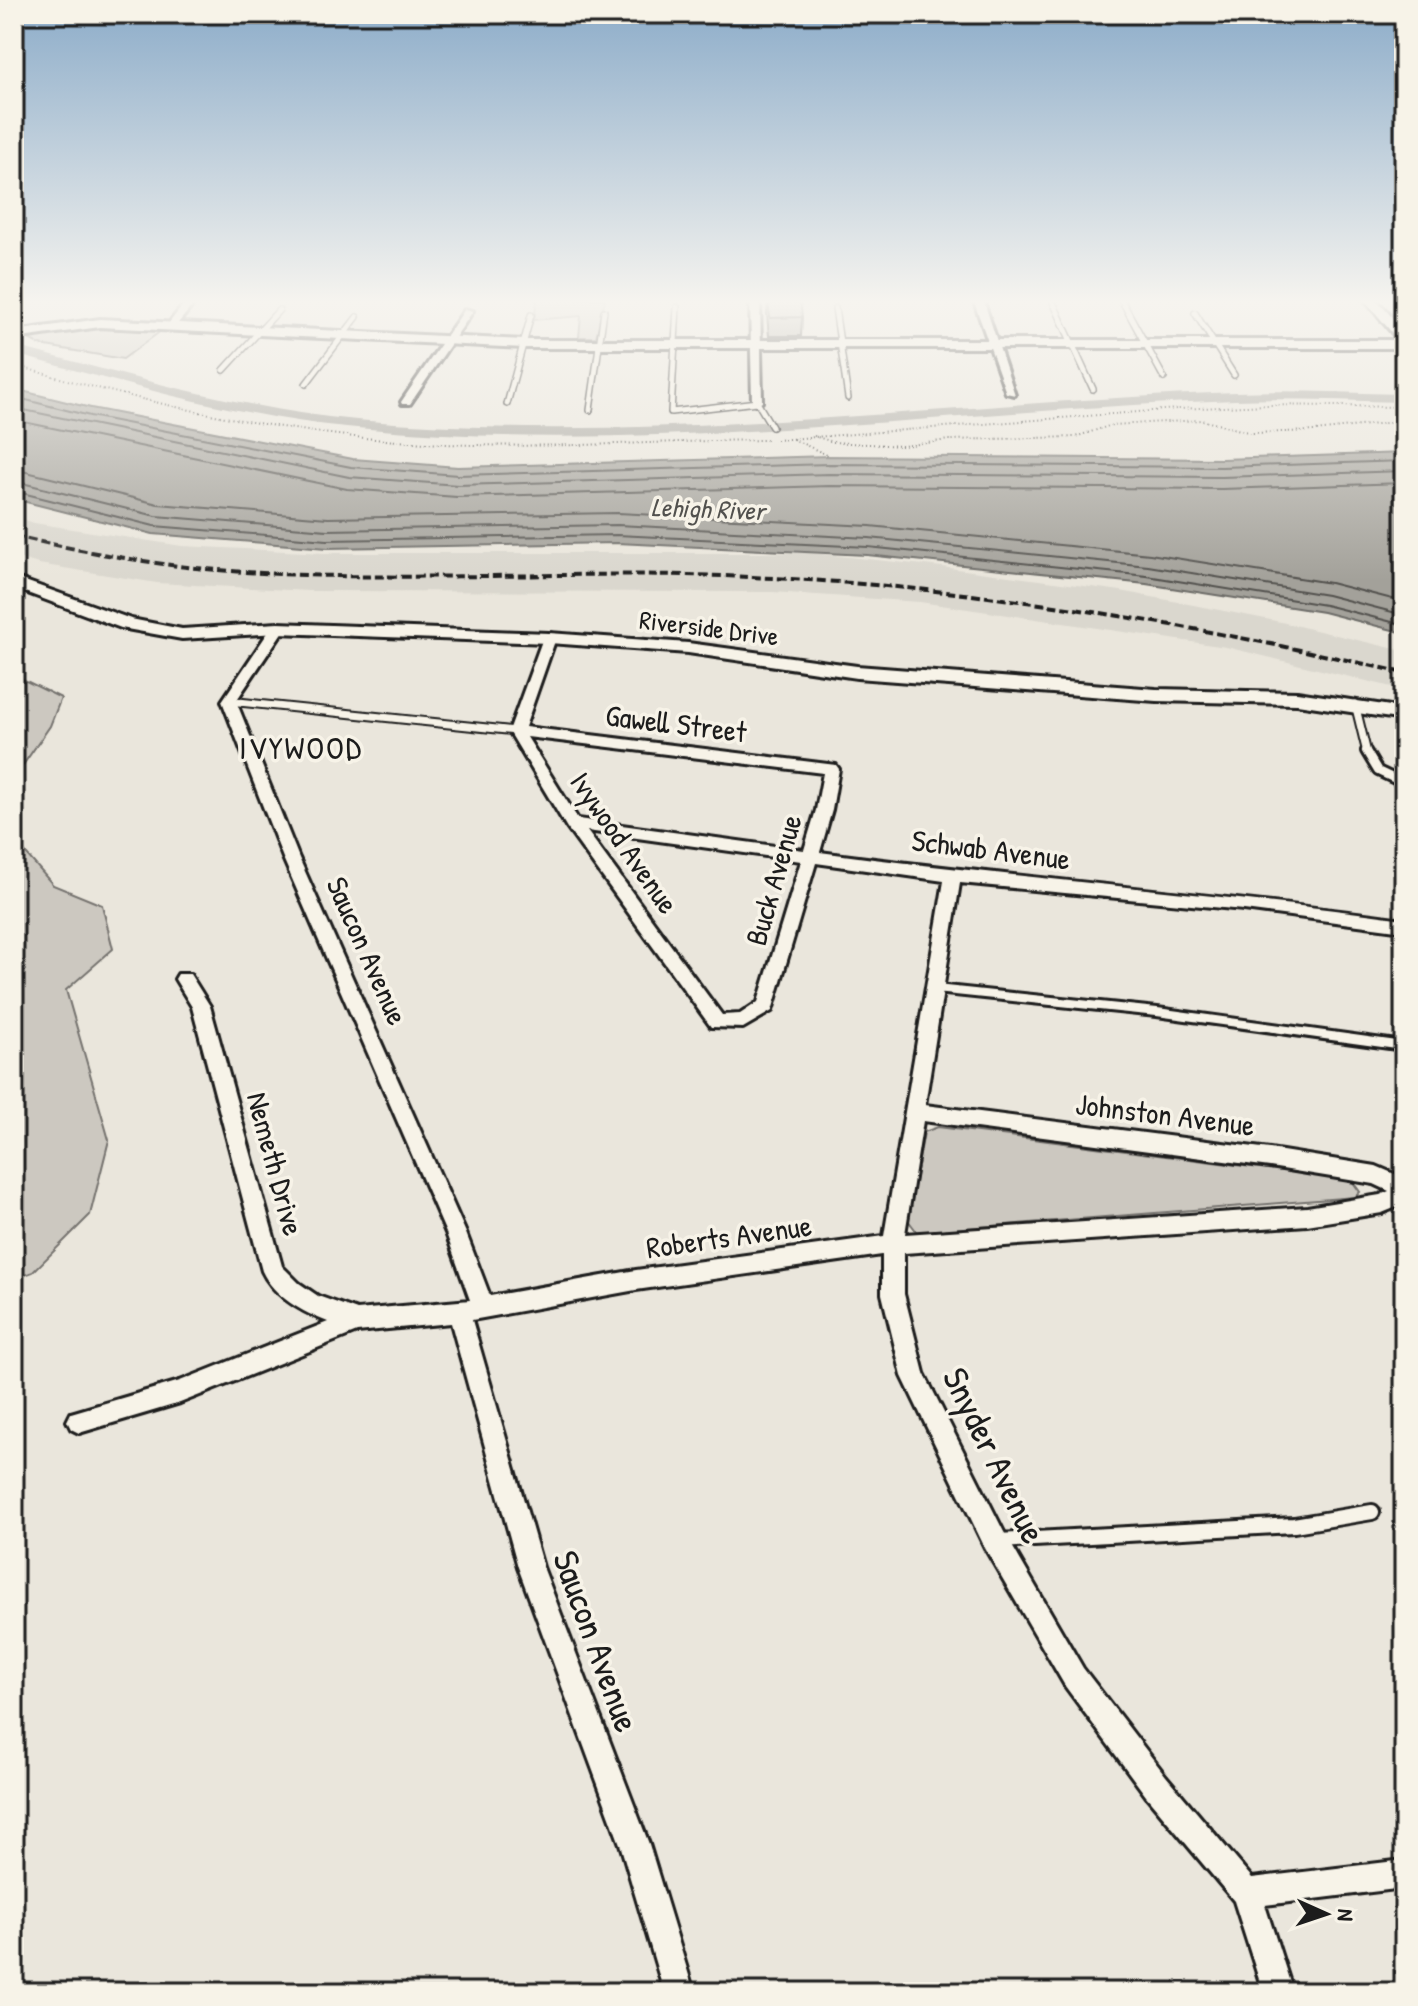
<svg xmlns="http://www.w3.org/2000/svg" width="1418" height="2006" viewBox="0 0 1418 2006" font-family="'Patrick Hand',sans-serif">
<rect width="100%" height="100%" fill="#eae6dc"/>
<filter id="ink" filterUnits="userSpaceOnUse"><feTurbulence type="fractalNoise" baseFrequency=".0125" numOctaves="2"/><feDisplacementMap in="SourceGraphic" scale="16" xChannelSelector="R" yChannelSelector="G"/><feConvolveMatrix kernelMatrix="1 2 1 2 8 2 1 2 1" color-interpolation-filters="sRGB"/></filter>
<g filter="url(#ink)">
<path fill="#dad7ce" d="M14 516 34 523 182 546 325 553H812L942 567 1121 591 1281 622 1404 651V690L1226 647 920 602 773 592 309 591 157 583 39 564 14 557Z"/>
<g fill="#ccc8c0" stroke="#74726e" stroke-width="2">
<path d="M537 299H605L596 337H579L581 316 534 320Z"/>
<path d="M93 329 161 331 123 359 40 345 27 338Z"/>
<path d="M14 675 61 698 50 726 14 778Z"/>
<path d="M14 840 53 885 102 905 113 949 66 990 109 1140 90 1215 33 1272 14 1279Z"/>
<path d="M938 1127 1339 1178 1352 1181 1360 1192 1355 1197 917 1232 908 1220 924 1132Z"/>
</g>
<path fill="#a3a19a" stroke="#6d6c68" stroke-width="2" d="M14 389 91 408 353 459 458 467 829 456 1222 459 1404 453V633L1323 612 1146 584 867 555 617 543 327 548 153 534 14 499Z"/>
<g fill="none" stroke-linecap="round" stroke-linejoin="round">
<g stroke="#52514e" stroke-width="2">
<path d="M14 397 90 416 351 467 458 475 829 464 1222 467 1404 461"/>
<path d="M14 408 349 477 458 485 829 474 1222 477 1404 471"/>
<path d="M14 420 347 489 457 497 829 486 1222 489 1404 483"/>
<path d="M14 469 158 504 328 518 618 513 870 526 1150 554 1330 583 1404 602"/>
<path d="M14 481 156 516 327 530 618 525 869 538 1148 566 1327 595 1404 615"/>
<path d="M14 491 154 526 327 540 617 535 868 547 1147 576 1325 605 1404 625"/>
</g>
<path fill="#a3a19a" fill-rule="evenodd" d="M14 346C127 375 240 409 357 420 651 446 943 403 1235 392 1291 390 1348 393 1404 394V402C1348 401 1291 398 1235 400 943 411 650 455 357 428 241 418 127 384 14 354Z"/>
<defs>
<g id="lane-far3">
<path d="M1122 301 1164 378"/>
<path d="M1053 302 1093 389"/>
<path d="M677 307 671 412 757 402 772 427"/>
<path d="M835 308 848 398"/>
<path d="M1195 313 1234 375"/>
<path d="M224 370 279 310"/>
<path d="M306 384 357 317"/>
<path d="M507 404 531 315"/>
<path d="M590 410 604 311"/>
</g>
<g id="lane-far2">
<path d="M229 701 516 731"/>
<path d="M1355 704 1367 753"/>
</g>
<g id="lane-far1">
<path d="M1366 751 1378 771 1399 781"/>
<path d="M936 989 1157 1012 1404 1046"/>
</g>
<path id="lane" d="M998 1541 1294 1525 1372 1512"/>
<g id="street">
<path d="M188 299H198L174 328H168V324Z"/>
<path d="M750 299H760L762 402 757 405 752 402Z"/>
<path d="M973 299H983L1015 395 1006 393Z"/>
<path d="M465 309 473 311 410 404H402L401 402Z"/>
<path d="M278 624 285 628 236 701 299 858 466 1233 490 1296 636 1270 884 1236 944 881 816 863 772 1011 743 1028 711 1027 567 828 509 731 544 635H554L556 638 525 727 836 765 839 769 832 810 820 852C1014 878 1209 893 1404 919V931L1244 910 960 883 925 1105 1270 1149 1376 1166 1404 1178V1204L1382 1213 1307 1225 904 1253V1294L924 1373 1004 1532 1083 1668 1166 1776 1252 1878 1404 1860V1888L1265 1905 1293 1992H1263L1234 1901 1146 1796 1065 1686 986 1550 902 1376 882 1294V1255L636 1290 472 1320 543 1567 649 1844 694 1992H664L620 1844 518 1567 451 1323 357 1332 180 1403 79 1433 71 1429 67 1421 71 1413 180 1381 328 1322C302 1312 274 1297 262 1271L192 1007 175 979 178 974H190L210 1006 282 1266 299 1283 318 1296 357 1310 470 1300 446 1233 283 858 222 701 273 625ZM527 737 823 773 816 810 804 850 578 819ZM587 831 801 861 758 1002 740 1014 722 1015ZM923 1121 1270 1167 1374 1184 1389 1191 1380 1195 1307 1207 905 1234Z"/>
</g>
<g id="secondary">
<path d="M1364 299H1376L1404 331V348H525L100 327 14 339V331L100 319 525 340H1398Z"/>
<path d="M14 577 131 619 182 629 278 623 549 633 688 643 857 666 1156 689 1297 692 1404 708V720L1297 704 1156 701 857 678 688 653 549 643 278 633 182 639 121 628 14 588Z"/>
</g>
</defs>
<use href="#lane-far3" stroke="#1c1c1c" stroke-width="8"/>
<use href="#lane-far2" stroke="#1c1c1c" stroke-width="11"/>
<use href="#lane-far1" stroke="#1c1c1c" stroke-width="14"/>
<use href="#lane" stroke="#1c1c1c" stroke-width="20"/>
<use href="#street" stroke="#1c1c1c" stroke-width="6"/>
<use href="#secondary" stroke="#1c1c1c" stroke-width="6"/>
<g stroke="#1c1c1c" stroke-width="2" stroke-dasharray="1 3" stroke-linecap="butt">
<path d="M14 365C155 406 300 438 447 444 554 449 661 441 768 440"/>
<path d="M814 436 833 442 903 446 949 440 1075 437 1112 425 1201 420 1252 433 1315 431 1404 421"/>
<path d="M793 439 829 456"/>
<path d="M776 440 1177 409 1268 405 1404 407"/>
</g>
<use href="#lane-far3" stroke="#f7f3e8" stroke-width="5"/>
<use href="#lane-far2" stroke="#f7f3e8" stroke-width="7"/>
<use href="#lane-far1" stroke="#f7f3e8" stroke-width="8"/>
<use href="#lane" stroke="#f7f3e8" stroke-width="14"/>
<use href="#street" fill="#f7f3e8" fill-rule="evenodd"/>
<use href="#secondary" fill="#f7f3e8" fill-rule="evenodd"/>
<path stroke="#1c1c1c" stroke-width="4" stroke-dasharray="9 4" stroke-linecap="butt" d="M14 536C72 549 129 560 187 567 365 586 544 570 722 576 953 583 1180 621 1404 673"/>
</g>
<path fill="#9d9b94" stroke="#1c1c1c" stroke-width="2" d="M768 299 802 317 801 336H769L767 314Z"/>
<path fill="#b6b4ac" stroke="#1c1c1c" stroke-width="2" d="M768 299H800L802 317 770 318Z"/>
</g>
<linearGradient id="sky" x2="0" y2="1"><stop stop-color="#8cacc9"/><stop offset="0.52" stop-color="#f6f4ef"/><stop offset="1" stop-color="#f6f4ef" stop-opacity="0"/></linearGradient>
<rect width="1418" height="580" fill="url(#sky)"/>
<g text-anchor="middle" stroke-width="7" stroke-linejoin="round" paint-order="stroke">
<g font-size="26" font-style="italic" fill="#52514e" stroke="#f7f3e8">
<text transform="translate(708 509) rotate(2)" y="9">Lehigh River</text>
</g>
<g font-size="26" fill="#1c1c1c" stroke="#f7f3e8">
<text transform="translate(709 628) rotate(7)" y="9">Riverside Drive</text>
</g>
<g font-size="30" fill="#1c1c1c" stroke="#f7f3e8">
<text transform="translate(676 724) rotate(7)" y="10">Gawell Street</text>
<text transform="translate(624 843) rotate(55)" y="10">Ivywood Avenue</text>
<text transform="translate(991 850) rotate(7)" y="10">Schwab Avenue</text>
<text transform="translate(774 880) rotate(-74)" y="10">Buck Avenue</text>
<text transform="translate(367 951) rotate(66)" y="10">Saucon Avenue</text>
<text transform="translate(1165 1115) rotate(7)" y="10">Johnston Avenue</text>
<text transform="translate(275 1164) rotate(75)" y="10">Nemeth Drive</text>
<text transform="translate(729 1237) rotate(-8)" y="10">Roberts Avenue</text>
</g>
<g font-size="32" letter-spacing="2" fill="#1c1c1c" stroke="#f7f3e8">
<text x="301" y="759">IVYWOOD</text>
</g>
<g font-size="36" fill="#1c1c1c" stroke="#f7f3e8">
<text transform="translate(995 1455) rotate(64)" y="13">Snyder Avenue</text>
<text transform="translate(597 1641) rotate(70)" y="13">Saucon Avenue</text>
</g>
</g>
<rect width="1418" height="2006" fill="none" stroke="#f7f3e8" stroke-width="48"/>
<rect x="24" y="24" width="1370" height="1958" fill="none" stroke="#1c1c1c" stroke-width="3" filter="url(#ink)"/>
<g transform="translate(1326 1914) rotate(93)" stroke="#f7f3e8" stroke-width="6" paint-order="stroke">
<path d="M0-6L14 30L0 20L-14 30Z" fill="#1c1c1c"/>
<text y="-12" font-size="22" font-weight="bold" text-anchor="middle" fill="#1c1c1c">N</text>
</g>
</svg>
